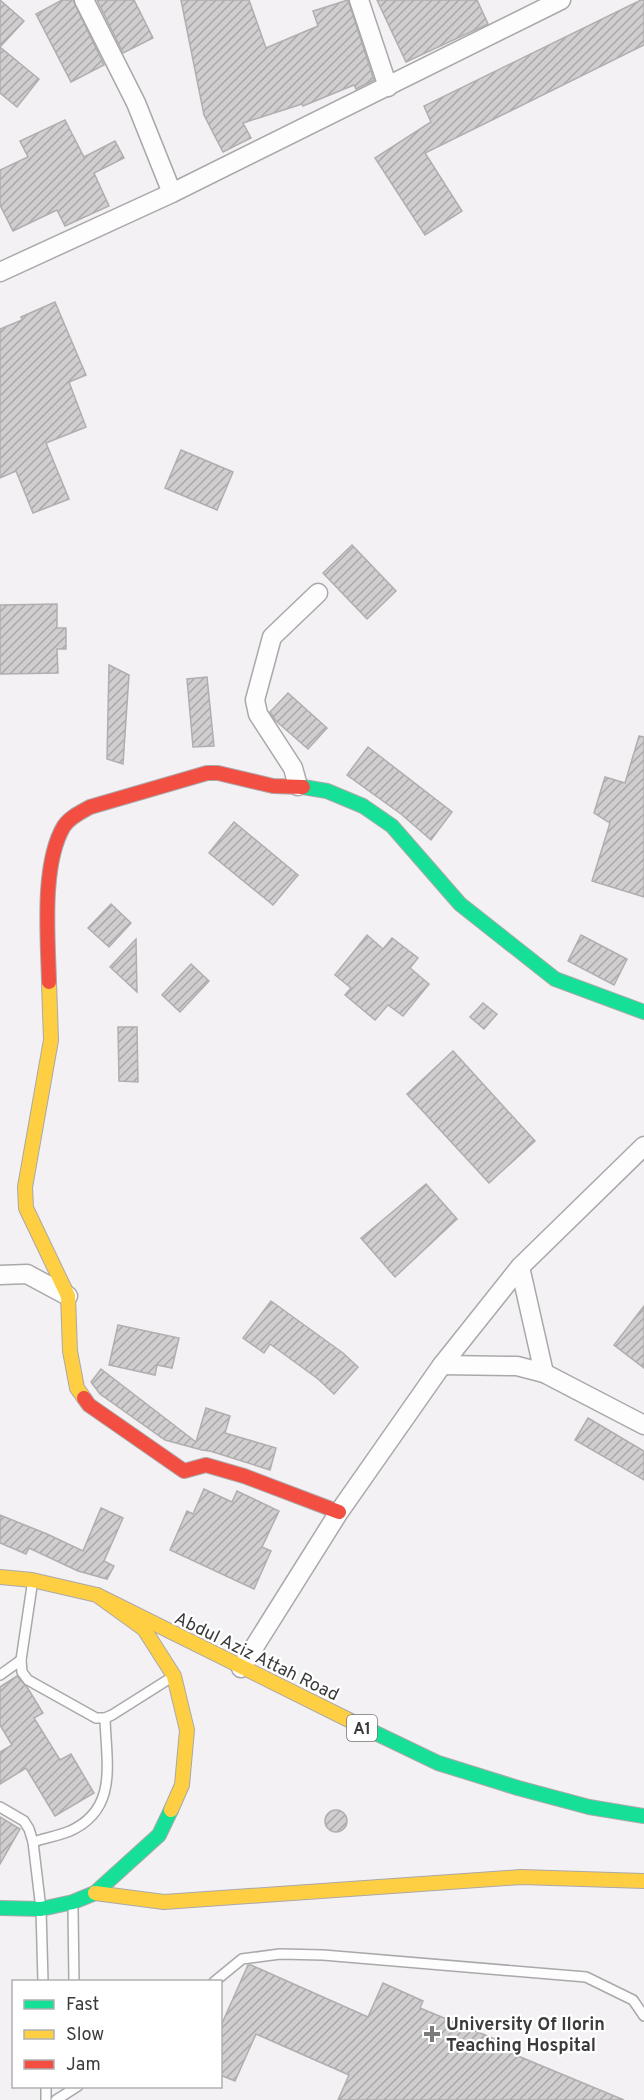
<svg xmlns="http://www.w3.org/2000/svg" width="644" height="2100" viewBox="0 0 644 2100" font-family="Overpass,sans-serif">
<defs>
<pattern id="building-hatch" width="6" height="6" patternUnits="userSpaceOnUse" patternTransform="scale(1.5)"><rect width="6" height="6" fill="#d0cecf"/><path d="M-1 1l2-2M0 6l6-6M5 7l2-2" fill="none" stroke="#aaa8a9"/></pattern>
</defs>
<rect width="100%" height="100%" fill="#f3f1f4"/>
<g fill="url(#building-hatch)" stroke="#b0aeaf" stroke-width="1.5">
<path d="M0 0 24 21 0 47 39 79 17 107 0 93Z"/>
<path d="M62 0H73L104 65 71 82 36 14Z"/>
<path d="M97 0H134L153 38 123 53Z"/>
<path d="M181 0H249L266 48 318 26 313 11 348 0 374 80 356 89 354 85 303 106 302 104 243 123 251 138 223 152 204 115Z"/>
<path d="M377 0H477L488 24 406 62Z"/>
<path d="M641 0H644V45L425 153 462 211 425 235 375 158 431 122 424 106Z"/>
<path d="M65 120 84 157 115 141 124 158 94 173 109 206 65 226 57 210 13 231 0 205V170L28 157 20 141Z"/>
<path d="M55 302 86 375 69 382 86 427 46 443 69 499 33 513 16 471 0 478V329L22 320 21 317Z"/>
<path d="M181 450 233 472 217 510 165 488Z"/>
<path d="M352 545 396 591 367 619 323 573Z"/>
<path d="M57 604V628H66V649H57L58 673 0 674V605Z"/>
<path d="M109 665 129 675 123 764 107 759Z"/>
<path d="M207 677 214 746 193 747 187 679Z"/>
<path d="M288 693 327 728 308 749 275 720 270 712Z"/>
<path d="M639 736 644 737V897L592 881 610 823 594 813 605 777 625 783Z"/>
<path d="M368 747 452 812 431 840 401 814 347 775Z"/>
<path d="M234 822 298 875 273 905 209 853Z"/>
<path d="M111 904 131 923 109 947 88 928Z"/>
<path d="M367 935 383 949 392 938 418 958 410 968 429 984 403 1016 388 1005 375 1020 345 995 351 988 335 975Z"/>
<path d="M581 935 627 959 614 985 568 961Z"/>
<path d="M136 939 137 992 110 967Z"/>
<path d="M191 964 209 981 180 1012 162 995Z"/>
<path d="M483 1003 497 1014 484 1029 470 1017Z"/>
<path d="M118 1027H137L138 1082 119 1081Z"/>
<path d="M453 1051 535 1141 489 1183 407 1094Z"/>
<path d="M426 1184 457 1219 395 1277 361 1238Z"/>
<path d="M271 1301 343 1353 358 1367 334 1394 318 1379 270 1344 264 1353 243 1338Z"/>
<path d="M644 1306V1368L614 1345Z"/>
<path d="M118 1325 179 1338 172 1368 157 1365 155 1375 109 1365Z"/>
<path d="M101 1369 196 1442 206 1408 230 1416 225 1433 276 1448 270 1470 210 1451 202 1450 165 1440 100 1394 91 1382Z"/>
<path d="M588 1418 644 1451V1480L575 1440Z"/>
<path d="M204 1489 232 1502 237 1491 279 1511 262 1547 271 1551 254 1589 170 1550 187 1511 193 1514Z"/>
<path d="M101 1508 123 1518 104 1561 114 1566 107 1579 78 1571 29 1548 26 1554 0 1543V1515L47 1534 83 1551Z"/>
<path d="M17 1676 27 1687 43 1713 34 1718 60 1760 71 1754 94 1793 55 1816 26 1768 0 1784V1752L12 1745 0 1725V1687Z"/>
<circle cx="336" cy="1821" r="11"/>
<path d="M0 1817 20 1829 0 1864Z"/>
<path d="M248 1965H251L368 2017 383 1983 423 2001 420 2008 497 2040 494 2046 624 2100H338L349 2075 256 2034 235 2081 220 2075V2028Z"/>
</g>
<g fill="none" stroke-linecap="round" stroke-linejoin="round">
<defs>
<g id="lane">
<path d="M32 1586 21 1660 22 1672 28 1680 96 1718H105L112 1715 169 1679"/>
<path d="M0 1675 21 1660"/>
<path d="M0 1807 24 1821 29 1829 33 1842 41 1909 43 1982"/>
<path d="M33 1842C45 1838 58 1836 70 1831 119 1809 106 1762 105 1718"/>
<path d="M73 1909 74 1982"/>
<path d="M214 1982 242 1959 280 1954 323 1955 586 1977 633 2000 644 2016"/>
<path d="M46 2086V2100"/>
<path d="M56 2100 78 2086"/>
</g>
<g id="street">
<path d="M84 0 136 103 172 193"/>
<path d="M359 0 388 87"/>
<path d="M0 272 172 193 561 0"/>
<path d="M298 786 293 768 258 714 255 700 272 637 318 593"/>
<path d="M520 1267 544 1373"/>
<path d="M0 1275 27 1274 68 1296"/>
<path d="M442 1365 517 1366 544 1373 644 1425"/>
<path d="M241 1668 339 1512 442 1365 520 1267 644 1146"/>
</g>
<g id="fast">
<path d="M303 787 327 791 363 806 392 826 460 904 555 979 644 1012"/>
<path d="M363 1727 438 1763 518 1788 589 1807 644 1816"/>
<path d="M0 1908 41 1909 73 1902 95 1893 159 1835 171 1810"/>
</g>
<g id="slow">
<path d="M49 982 51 1040 25 1187 26 1208 68 1296 70 1351 77 1388 84 1398"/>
<path d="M0 1577 32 1580 97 1595 144 1629 174 1676 187 1730 182 1785 171 1810"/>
<path d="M97 1595 363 1727"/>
<path d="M95 1893 164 1902 521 1877 644 1881"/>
</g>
<g id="jam">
<path d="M49 982C48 938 41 864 64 826 70 817 81 812 90 807L207 773H218L273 786 303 787"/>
<path d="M84 1398 89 1405 184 1471 206 1465 244 1476 339 1512"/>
</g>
</defs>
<use href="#lane" stroke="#aaa8aa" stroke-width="12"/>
<use href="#street" stroke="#aaa8aa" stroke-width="21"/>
<use href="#fast" stroke="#aaa8aa" stroke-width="16"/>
<use href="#slow" stroke="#aaa8aa" stroke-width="16"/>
<use href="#jam" stroke="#aaa8aa" stroke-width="16"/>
<use href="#lane" stroke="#fdfdfd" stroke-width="9"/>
<use href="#street" stroke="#fdfdfd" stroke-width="18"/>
<use href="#fast" stroke="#16e098" stroke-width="14"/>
<use href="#slow" stroke="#ffcf43" stroke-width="14"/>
<use href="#jam" stroke="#f24e42" stroke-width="14"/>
</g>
<path fill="#7b7a7c" stroke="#fff" stroke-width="2" d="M429 2025h6v6h6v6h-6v6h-6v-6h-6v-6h6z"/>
<g text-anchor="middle" stroke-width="4.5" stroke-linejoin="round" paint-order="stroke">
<rect fill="#fff" stroke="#767576" stroke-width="1.5" x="347" y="1715" width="30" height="26" rx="4.5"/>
<g font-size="16" font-weight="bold" fill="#3b3a3c">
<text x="362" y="1734">A1</text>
</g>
<g font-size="18" fill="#3b3a3c" stroke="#fff">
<text transform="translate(257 1656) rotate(26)" y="6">Abdul Aziz Attah Road</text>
</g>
<g font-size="18" font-weight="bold" fill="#3b3a3c" stroke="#fff" text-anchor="start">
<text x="446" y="2030">University Of Ilorin<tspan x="446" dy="21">Teaching Hospital</tspan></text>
</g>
</g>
<rect x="12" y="1980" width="210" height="108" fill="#ffffff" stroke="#b1b0b1" stroke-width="1.5"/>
<rect x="24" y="2000" width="30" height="9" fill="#16e098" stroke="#b1b0b1" stroke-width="1.5"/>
<text x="66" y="2010" font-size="18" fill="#3b3a3c">Fast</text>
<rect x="24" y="2030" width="30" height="9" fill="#ffcf43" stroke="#b1b0b1" stroke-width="1.5"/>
<text x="66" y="2040" font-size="18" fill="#3b3a3c">Slow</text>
<rect x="24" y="2060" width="30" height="9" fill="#f24e42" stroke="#b1b0b1" stroke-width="1.5"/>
<text x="66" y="2070" font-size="18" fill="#3b3a3c">Jam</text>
</svg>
